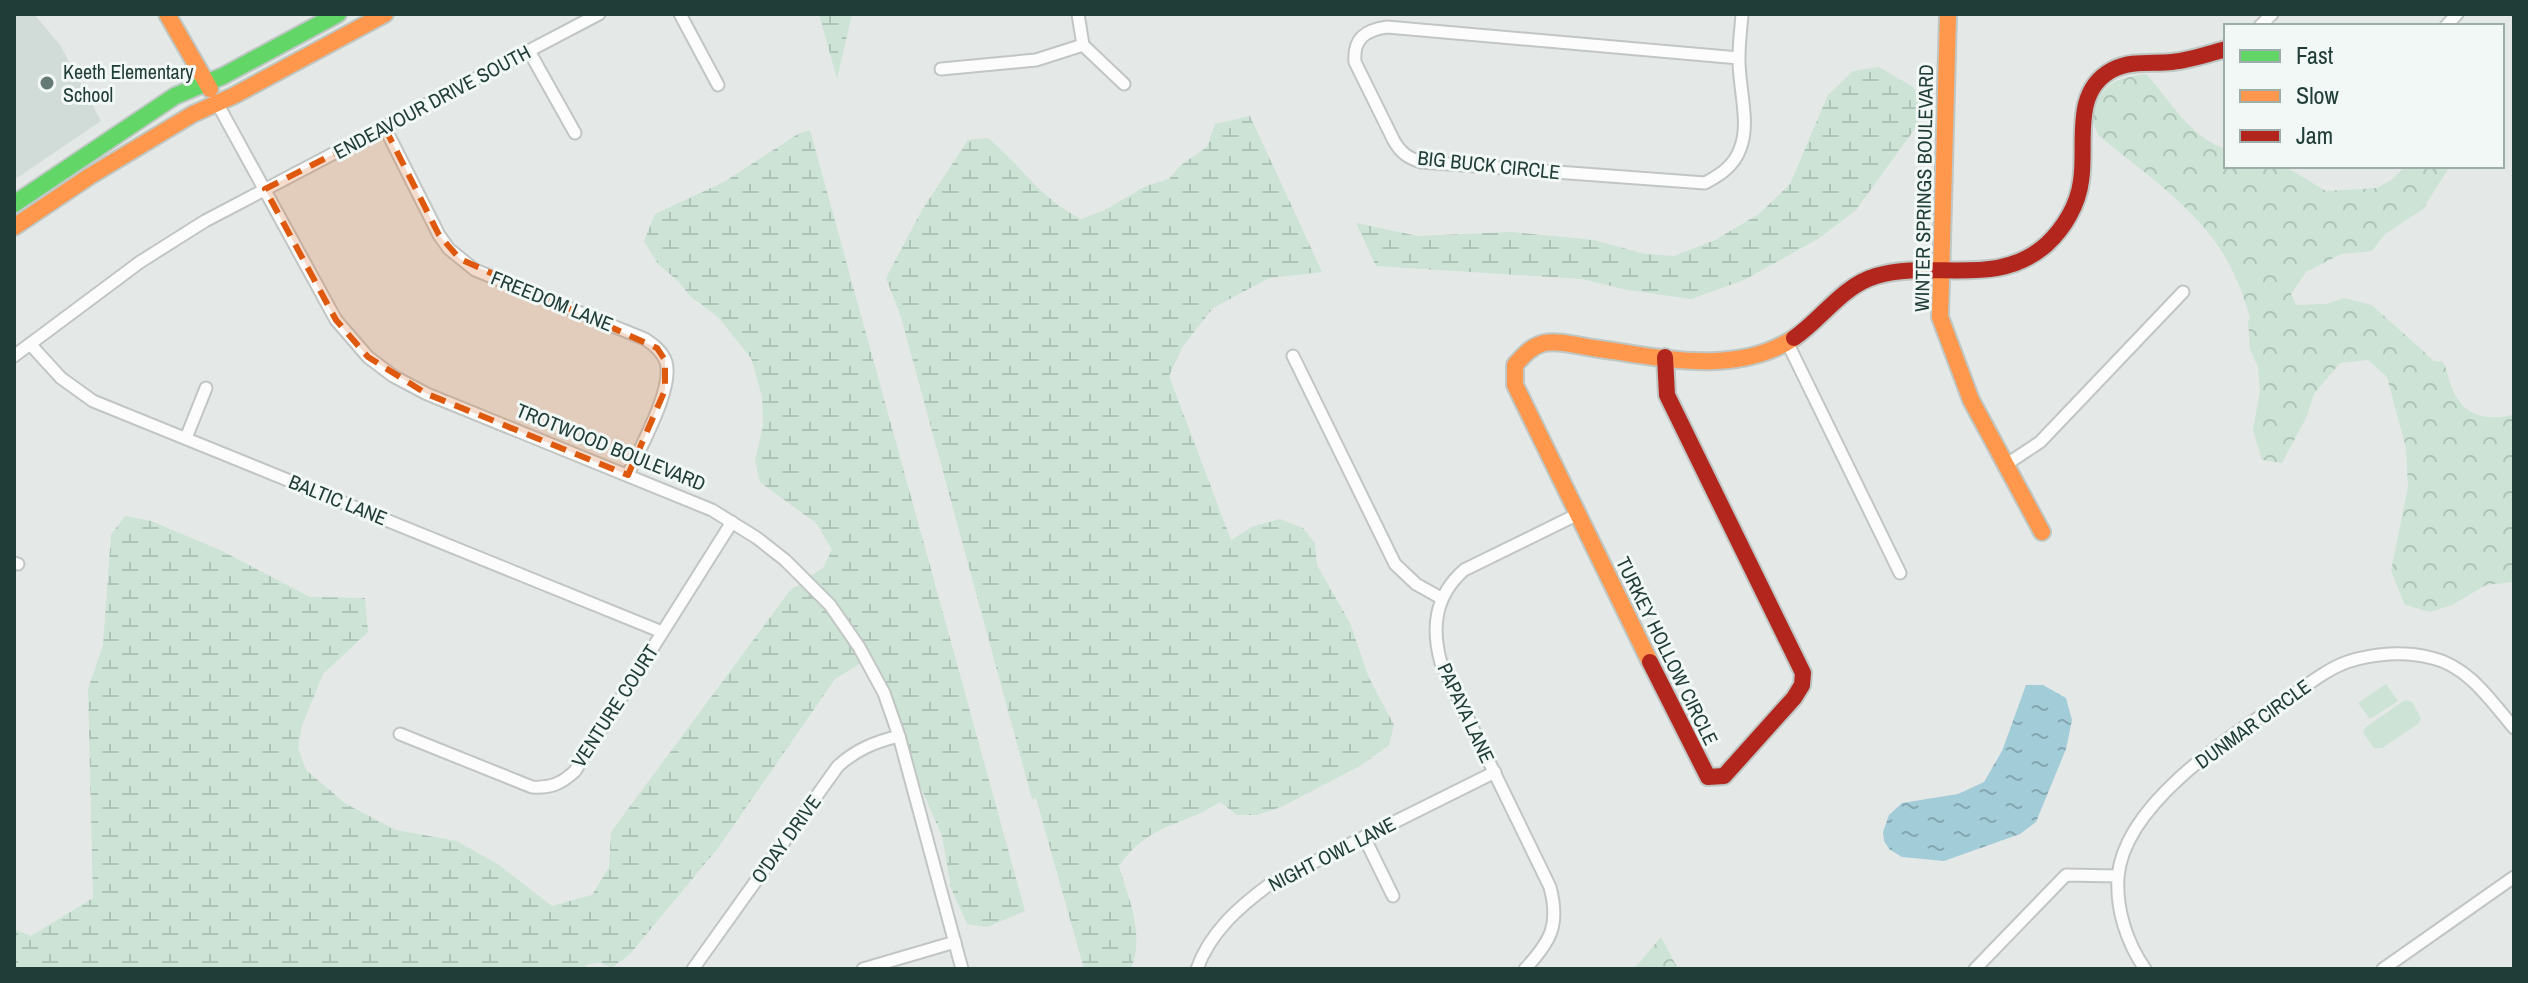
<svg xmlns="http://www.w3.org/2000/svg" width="2528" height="983" viewBox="0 0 2528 983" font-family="'Archivo Narrow',sans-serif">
<defs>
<pattern id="forest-crowns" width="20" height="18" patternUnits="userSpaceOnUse" patternTransform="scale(2)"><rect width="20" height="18" fill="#cce3d5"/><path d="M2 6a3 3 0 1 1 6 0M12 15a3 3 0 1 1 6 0" fill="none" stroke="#afc4b8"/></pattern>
<pattern id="wetland-marsh" width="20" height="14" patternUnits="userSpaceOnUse" patternTransform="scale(2)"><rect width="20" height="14" fill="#cce3d5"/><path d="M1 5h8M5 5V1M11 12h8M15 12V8" fill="none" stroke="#afc4b8"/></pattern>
<pattern id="water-ripples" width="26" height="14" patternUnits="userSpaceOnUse" patternTransform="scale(2)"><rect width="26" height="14" fill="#a3ccd9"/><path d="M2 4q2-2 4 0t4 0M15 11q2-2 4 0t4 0" fill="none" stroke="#84a7b1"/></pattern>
</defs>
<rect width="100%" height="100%" fill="#e4e9e7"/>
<path fill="#d1dbd7" d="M14 14H34L60 45 101 121 14 180Z"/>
<g fill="#cce3d5">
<path d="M2386 684 2398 701 2370 719 2358 703Z"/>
<path d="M2405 700 2412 702 2421 718 2418 724 2382 748H2374L2363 732 2366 727Z"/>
</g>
<g fill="url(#forest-crowns)">
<path d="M2146 74C2171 101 2189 137 2226 149V166H2284L2326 191 2377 188 2391 180 2406 166H2450L2423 209 2384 235 2372 251 2341 254 2306 272 2291 294 2296 305 2327 304 2344 298 2372 305 2434 361 2443 362C2448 371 2448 379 2452 388 2463 416 2485 421 2512 415L2514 412V582L2486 585 2452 605 2430 612 2405 605 2391 571 2408 487 2406 448 2387 377 2368 360 2340 363 2314 394 2307 416 2282 463 2262 460 2253 430 2260 391 2258 367 2250 349 2248 321 2250 318C2244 296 2236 275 2224 255 2195 206 2141 171 2098 135L2090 114C2106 83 2111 79 2146 74Z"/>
<path d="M1661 937 1678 969H1634Z"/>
</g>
<g fill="url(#wetland-marsh)">
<path d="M819 14H852L837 79Z"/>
<path d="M1879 67 1913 87 1922 103 1919 123 1856 210 1818 239 1744 280 1691 299 1627 290 1582 279 1376 266 1356 223 1418 236 1511 232 1594 240 1645 254 1674 256 1715 240 1759 214 1790 184 1828 95 1853 71Z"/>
<path d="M1250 116 1322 272 1269 278 1213 308 1183 346 1169 376 1231 540 1254 526 1280 519 1303 528 1315 543 1317 565 1350 623 1369 678 1394 725 1389 745 1360 766 1281 807 1257 815H1237L1220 802C1182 827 1148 823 1119 866 1129 901 1145 933 1131 969H1084L1036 798 1032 799 901 317 886 278 922 210 968 140 988 138C1024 168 1037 196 1081 219L1105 210 1146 186 1169 179 1181 165 1207 147 1215 124Z"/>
<path d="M810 130 1025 911 987 927 967 924 951 888 942 836 915 774 904 729 889 690 863 643 834 602 810 576 823 568 832 550 817 524 760 482 755 461 763 425 762 396 751 358 718 317 690 296 678 281 658 264 644 241 655 214 724 182 798 134Z"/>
<path d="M125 516 151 521 220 550 310 597 365 598 368 632 323 674 302 725 298 748 306 770 346 804 396 830 457 841 499 865 552 906 592 895 609 867 611 832 791 589 802 584 825 609 861 663 835 679 718 848 630 954 612 968 600 963 588 964 583 969H14V929L31 936 93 898 88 689 103 645 111 535Z"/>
</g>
<path fill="url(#water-ripples)" d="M2026 685H2043L2066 698 2072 720 2066 749 2036 822 2020 834 1944 861 1902 857 1889 849 1884 841 1883 832 1889 815 1902 803 1958 794 1984 782 2002 751Z"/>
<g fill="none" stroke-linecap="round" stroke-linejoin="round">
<defs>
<g id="street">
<path d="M680 14 718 85"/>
<path d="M1078 14 1083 45 1124 84"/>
<path d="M2260 26 2272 14"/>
<path d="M2446 26 2457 14"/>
<path d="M529 51 575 133"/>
<path d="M1739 58 1387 27C1365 30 1353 39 1355 62L1394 141C1401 153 1408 158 1421 162L1705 183C1720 175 1734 166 1740 149 1751 123 1738 86 1739 57 1739 43 1741 28 1742 14"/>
<path d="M941 69 1036 60 1083 45"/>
<path d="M217 103 336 320 368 357 393 376 427 394 712 510 757 538 785 560 830 605 859 647 884 693 899 736 962 969"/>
<path d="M385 128 439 235 449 249 475 270 645 339C654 345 662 351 666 362 674 389 639 449 628 475"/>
<path d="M1787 342 1900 573"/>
<path d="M30 344 61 378 93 401 662 632"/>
<path d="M14 356 140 262 205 221 599 14"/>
<path d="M1293 356 1395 564 1416 584 1441 598"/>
<path d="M186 438 206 388"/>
<path d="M2004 466 2040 442 2183 292"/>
<path d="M14 563 18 564"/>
<path d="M400 734 532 787C551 788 561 784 575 771L732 522"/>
<path d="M1364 837 1393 896"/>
<path d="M693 969 838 766C857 749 875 742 899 736"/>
<path d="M863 969 955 942"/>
<path d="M1197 969C1210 932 1239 907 1270 884L1495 772"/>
<path d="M1525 969C1551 941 1560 925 1550 887L1441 663C1431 627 1435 596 1464 570L1578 514"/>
<path d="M1975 969 2066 875 2118 876"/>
<path d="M2145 969C2127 943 2116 910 2118 877 2124 804 2229 737 2285 700 2305 687 2325 670 2347 662 2374 653 2405 651 2432 658 2468 666 2491 701 2514 728"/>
<path d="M2383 969 2514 877"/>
</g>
<path id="fast" d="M14 204 175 96 223 76 338 14"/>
<g id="slow">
<path d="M167 14 210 89"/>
<path d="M1948 14 1940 317 1971 400 2042 532"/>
<path d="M14 227 90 176 193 114 233 96 385 14"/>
<path d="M1650 662 1515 385V365C1524 355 1530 347 1544 343 1558 340 1579 346 1593 348 1658 357 1735 377 1794 338"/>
</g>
<g id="jam">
<path d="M1794 338C1822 319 1842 286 1876 276 1934 259 1997 289 2047 244 2064 228 2078 205 2081 181 2087 144 2071 92 2112 70 2131 60 2153 64 2172 62 2191 60 2208 54 2226 49"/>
<path d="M1650 662 1708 777 1724 776 1794 698 1802 685 1803 673 1667 395 1665 357"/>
</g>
</defs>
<use href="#street" stroke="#c1c6c4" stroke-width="15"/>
<use href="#fast" stroke="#bfc7c4" stroke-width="20"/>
<use href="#slow" stroke="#bfc7c4" stroke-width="20"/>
<use href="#jam" stroke="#bfc7c4" stroke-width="20"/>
<use href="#street" stroke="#fbfcfb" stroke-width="11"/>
<use href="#fast" stroke="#63d668" stroke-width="16"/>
<use href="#slow" stroke="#ff974d" stroke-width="16"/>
<use href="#jam" stroke="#b3261e" stroke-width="16"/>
</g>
<path fill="#de580e" fill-opacity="0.2" stroke="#de580e" stroke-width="6" stroke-dasharray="16 10" stroke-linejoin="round" d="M385 128 439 235 460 259 657 348 665 360V390L628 475 427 394 368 357 336 320 265 189Z"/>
<circle fill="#657975" stroke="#f2f8f6" stroke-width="3" cx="47" cy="83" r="8"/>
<g text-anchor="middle" stroke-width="6" stroke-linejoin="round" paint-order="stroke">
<g font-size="20" fill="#213d38" stroke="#f2f8f6" text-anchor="start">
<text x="63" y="79">Keeth Elementary<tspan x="63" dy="23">School</tspan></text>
</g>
<g font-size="20" fill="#213d38" stroke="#f2f8f6">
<text transform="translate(432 102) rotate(-28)" y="7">ENDEAVOUR DRIVE SOUTH</text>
<text transform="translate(1489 165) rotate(6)" y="7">BIG BUCK CIRCLE</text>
<text transform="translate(1924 188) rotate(-89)" y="7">WINTER SPRINGS BOULEVARD</text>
<text transform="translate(552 301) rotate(22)" y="7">FREEDOM LANE</text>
<text transform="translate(611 447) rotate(22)" y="7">TROTWOOD BOULEVARD</text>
<text transform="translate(338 500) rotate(22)" y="7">BALTIC LANE</text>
<text transform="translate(1667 651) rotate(64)" y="7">TURKEY HOLLOW CIRCLE</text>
<text transform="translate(615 706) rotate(-57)" y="7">VENTURE COURT</text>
<text transform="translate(1466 713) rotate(65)" y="7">PAPAYA LANE</text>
<text transform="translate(2253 724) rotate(-36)" y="7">DUNMAR CIRCLE</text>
<text transform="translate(786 839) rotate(-54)" y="7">O'DAY DRIVE</text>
<text transform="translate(1332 854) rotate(-27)" y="7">NIGHT OWL LANE</text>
</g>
</g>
<rect width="2528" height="983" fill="none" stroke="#213d38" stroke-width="32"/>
<rect x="2224" y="24" width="280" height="144" fill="#f2f8f6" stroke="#9eadaa" stroke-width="2"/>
<rect x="2240" y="50" width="40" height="12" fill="#63d668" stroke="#9eadaa" stroke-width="2"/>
<text x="2296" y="64" font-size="24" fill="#213d38">Fast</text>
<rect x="2240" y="90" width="40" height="12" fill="#ff974d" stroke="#9eadaa" stroke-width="2"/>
<text x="2296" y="104" font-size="24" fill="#213d38">Slow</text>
<rect x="2240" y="130" width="40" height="12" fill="#b3261e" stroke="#9eadaa" stroke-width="2"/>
<text x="2296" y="144" font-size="24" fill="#213d38">Jam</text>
</svg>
